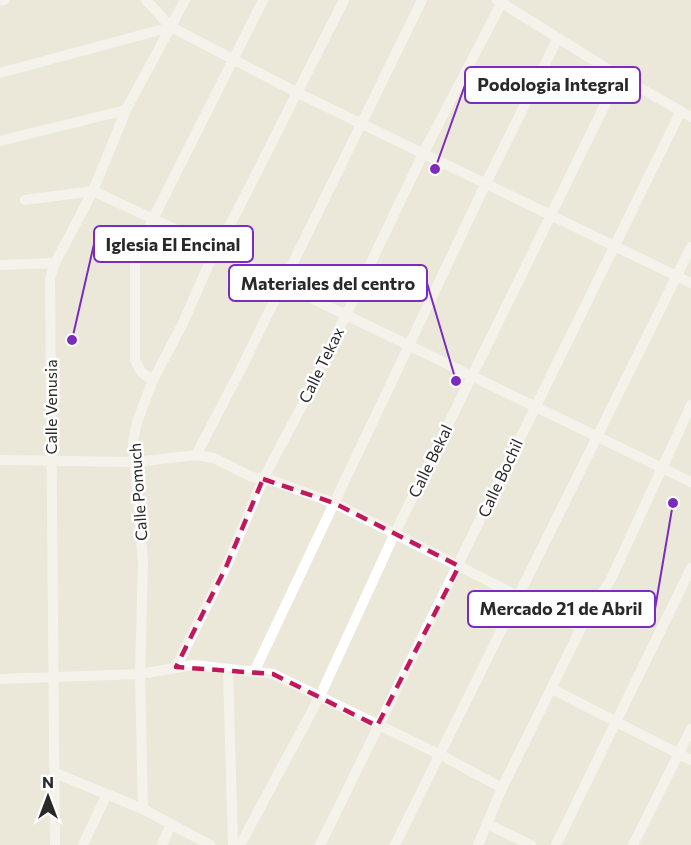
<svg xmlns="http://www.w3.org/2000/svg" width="691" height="845" viewBox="0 0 691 845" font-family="Commissioner,sans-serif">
<rect width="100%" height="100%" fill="#ebe8da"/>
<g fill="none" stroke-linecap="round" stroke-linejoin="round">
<g stroke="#fff" stroke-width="10">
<path d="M146 0 171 27 296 92 691 283"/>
<path d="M497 0 619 76 691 117"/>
<path d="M0 1 4 0"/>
<path d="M0 73 171 27"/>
<path d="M0 141 126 110"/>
<path d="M25 200 93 191 216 248 282 284 691 482"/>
<path d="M233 257 227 245V231L344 0"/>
<path d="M0 265 55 263"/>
<path d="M153 380 141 372 135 360V261L153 219 263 0"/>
<path d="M196 455 240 371 422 0"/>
<path d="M0 460 135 462 196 455 214 458 252 477 274 481 334 503 581 628"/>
<path d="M176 667 226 567 263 479 304 402 424 152 503 0"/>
<path d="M228 669 233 845"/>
<path d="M254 672 486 183 558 38"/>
<path d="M0 679 140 674 194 665 273 674 441 755 502 788"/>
<path d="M552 689 691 760"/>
<path d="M55 773 143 809 210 845"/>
<path d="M143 809 140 674 143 562 133 442 137 422 153 380 182 325 216 248"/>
<path d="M487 824 531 845"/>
<path d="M55 845 50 279 55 263 93 191 126 110 185 0"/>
<path d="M83 845 107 794"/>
<path d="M162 845 171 824"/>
<path d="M240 845 320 696 395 533 619 76"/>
<path d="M320 845 681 111"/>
<path d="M395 845 691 247"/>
<path d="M478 845 502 788 581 628 611 579 691 405"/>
<path d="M556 845 691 568"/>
<path d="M633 845 691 729"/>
</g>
</g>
<path d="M0 0H691V845H0ZM263 479 334 503 459 566 377 726 273 674 176 667 226 567Z" fill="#ebe8da" fill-opacity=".55" fill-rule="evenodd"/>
<path fill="none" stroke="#c2185b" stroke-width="4.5" stroke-dasharray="12 8" stroke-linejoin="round" d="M263 479 334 503 459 566 377 726 273 674 176 667 226 567Z"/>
<g text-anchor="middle" stroke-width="5" stroke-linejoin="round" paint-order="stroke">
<g font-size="16" fill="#292929" stroke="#fff">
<text transform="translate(321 365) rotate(-64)" y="6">Calle Tekax</text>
<text transform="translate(51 407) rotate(-90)" y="6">Calle Venusia</text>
<text transform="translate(430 461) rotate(-64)" y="6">Calle Bekal</text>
<text transform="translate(500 478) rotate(-65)" y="6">Calle Bochil</text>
<text transform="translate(138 492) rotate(-94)" y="6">Calle Pomuch</text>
</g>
</g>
<path fill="none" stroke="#7b2cbf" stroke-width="2" d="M435 169L465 85M72 340L94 244M456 381L427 283M673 503L655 609"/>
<g fill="#7b2cbf" stroke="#fff" stroke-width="2">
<circle cx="435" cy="169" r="6"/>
<circle cx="72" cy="340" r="6"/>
<circle cx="456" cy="381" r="6"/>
<circle cx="673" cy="503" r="6"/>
</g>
<g fill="#fff" stroke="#7b2cbf" stroke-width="2">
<rect x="465" y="67" width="175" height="36" rx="6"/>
<rect x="94" y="226" width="159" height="36" rx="6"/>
<rect x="229" y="265" width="198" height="36" rx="6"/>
<rect x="468" y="591" width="187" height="36" rx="6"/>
</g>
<g font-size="18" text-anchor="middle" font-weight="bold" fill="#292929">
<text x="553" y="91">Podologia Integral</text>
<text x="173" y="251">Iglesia El Encinal</text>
<text x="328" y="290">Materiales del centro</text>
<text x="561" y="615">Mercado 21 de Abril</text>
</g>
<g transform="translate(48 797)" stroke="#ffffff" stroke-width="4.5" paint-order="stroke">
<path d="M0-4.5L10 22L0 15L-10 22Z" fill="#292929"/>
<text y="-9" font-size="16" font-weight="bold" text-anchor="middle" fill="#292929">N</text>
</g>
</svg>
